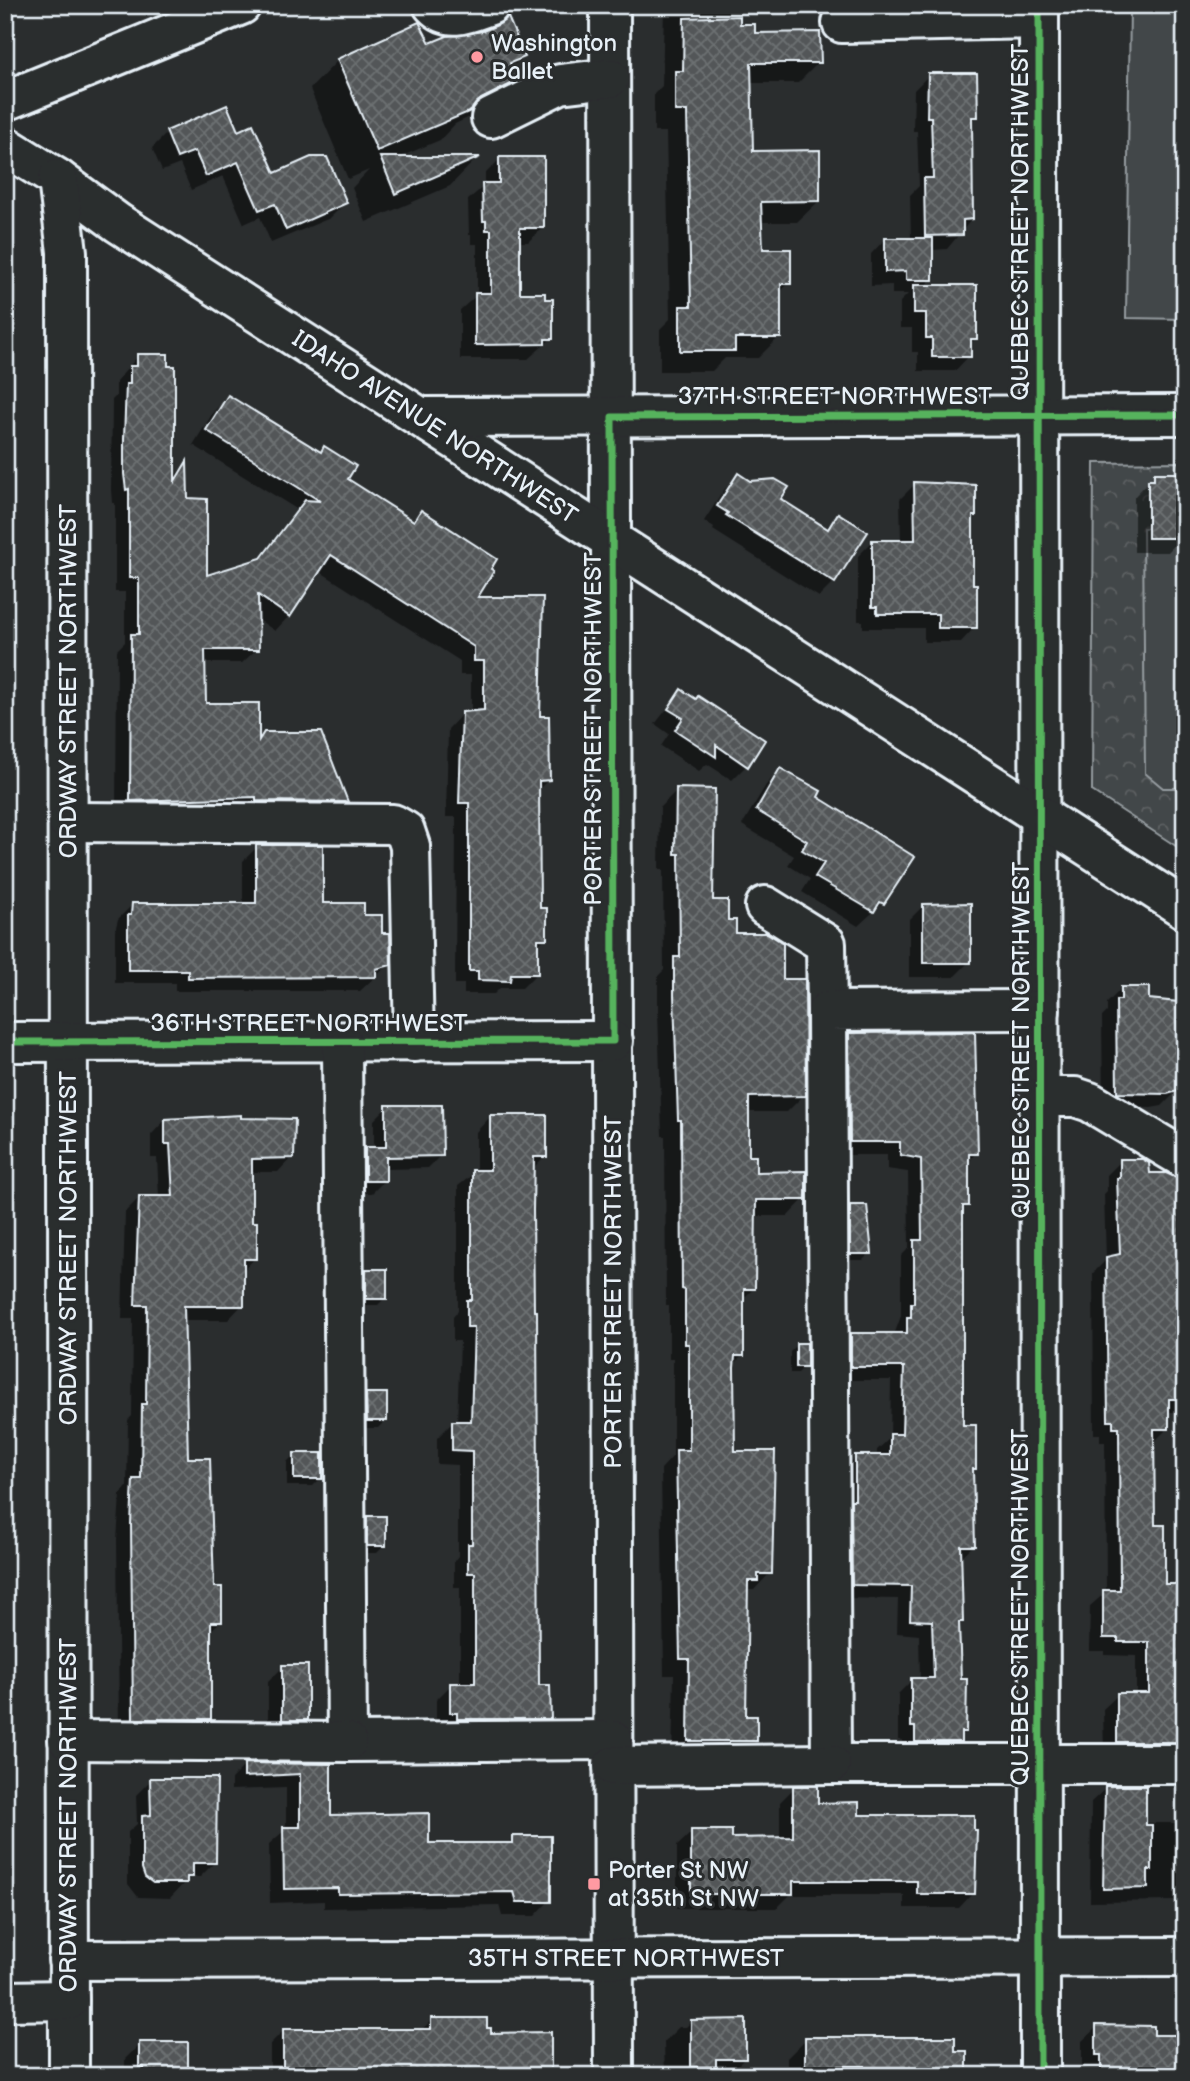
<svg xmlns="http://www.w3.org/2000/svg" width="1190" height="2081" viewBox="0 0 1190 2081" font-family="'Balsamiq Sans',sans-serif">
<defs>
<pattern id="park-crowns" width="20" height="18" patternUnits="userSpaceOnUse" patternTransform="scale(1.75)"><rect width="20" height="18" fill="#424648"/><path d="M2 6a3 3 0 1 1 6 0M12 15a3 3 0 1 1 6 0" fill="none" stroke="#5d6163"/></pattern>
<pattern id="building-cross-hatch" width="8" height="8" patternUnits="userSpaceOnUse" patternTransform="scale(1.75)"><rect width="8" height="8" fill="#535759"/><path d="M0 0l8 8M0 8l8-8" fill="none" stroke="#6c7072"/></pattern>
</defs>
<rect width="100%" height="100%" fill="#2a2d2e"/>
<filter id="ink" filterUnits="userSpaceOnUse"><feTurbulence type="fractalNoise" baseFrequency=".0143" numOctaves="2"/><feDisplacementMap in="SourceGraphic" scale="14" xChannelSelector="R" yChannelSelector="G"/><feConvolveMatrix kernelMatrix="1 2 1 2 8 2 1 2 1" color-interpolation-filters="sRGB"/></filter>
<g filter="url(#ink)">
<path fill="url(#park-crowns)" stroke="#959ca0" stroke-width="2" d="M1185 462V852L1092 791 1094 463Z"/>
<g fill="#424648" stroke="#959ca0" stroke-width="2">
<path d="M1130 5H1185V319L1126 318Z"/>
<path d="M1185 525V788H1163L1145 773 1143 528Z"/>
</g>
<g fill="#0007">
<path d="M5 5H22L5 22Z"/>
<path d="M655 5H740V22L727 36 819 62 798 83H749L752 153 819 201 797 222H760L761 251 789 283 779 293V337L758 358H725L712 371H660V329L670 319 666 132H654V94L662 86 664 8H655Z"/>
<path d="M429 46 523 56 510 69 515 80 486 109 455 124 440 140 395 159H476L450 186 366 222 352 188 369 170 348 179 310 89 338 60Z"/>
<path d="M929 75 976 116 971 122 972 219 947 249 931 250V279L924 287 976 338 969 345V356L955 371H918V352H912V328H900V302L908 294H892V285L871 286V254L885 239H911L910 195 919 186 917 131H913L914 90Z"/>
<path d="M226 107 237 133 274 175 345 203 330 218 271 243 260 217 244 224 223 176 191 190 180 164 162 171 152 148 167 133Z"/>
<path d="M500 159 543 227 528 242H518V295L552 338 528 359H460V310L477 295V244H471V235H469L468 200 485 185V174Z"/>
<path d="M138 356 173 477 185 465 186 500 206 577 257 561 298 510 193 445 214 411 229 397 345 479 412 522 422 513 475 599 538 717 548 780 537 791 538 910 545 938 536 947V974L522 988H500L494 994H464V984H455L456 817H446L448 729 462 714 471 713V675H460V661L319 571 289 616 275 631 256 618 257 649 242 663H204V705L257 742 265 734 346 801 332 816 116 814 117 650 125 642V592H115V503H112L111 490 112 400 116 396V382Z"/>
<path d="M738 475 825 529 838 515 834 582 819 597 713 530 714 528 704 521 724 490Z"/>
<path d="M1155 475 1182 537 1168 552H1134V497Z"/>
<path d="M915 484 975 515 971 519V586L975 627 961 642H924V628H863V621H858V556L872 542H901L900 499Z"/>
<path d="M681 691 747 765 732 780 707 764 699 771 661 746 669 734 655 724Z"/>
<path d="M780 770 816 797 883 903 858 926 802 892 810 879 788 865 794 856 742 825 766 785Z"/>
<path d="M677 790 712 902 735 935 781 981 804 1095 787 1112H747L748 1158 754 1174 804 1199 788 1216H754L753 1289 743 1299V1355L733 1365V1452L770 1573 754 1590H746L745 1717 756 1741 739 1757H672L674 1675H664L661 1469 673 1456V1359H669V1305H666L665 1136H662L658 1012V976L664 970 663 870H659L660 807Z"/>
<path d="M257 847 321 905 380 935 389 964 360 991H175V983H115V931L118 919 132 905H243V861Z"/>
<path d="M923 906 969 962 954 977H909V920Z"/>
<path d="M1122 988 1147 1000 1176 1003 1180 1059 1176 1063 1177 1091 1162 1106 1151 1108 1103 1107 1102 1017 1107 1012V1003Z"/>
<path d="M850 1035 976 1153 967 1163V1205L961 1211V1427L974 1468 971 1471 974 1545 959 1559V1681L964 1732 945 1755H902V1740H898V1694L912 1680H920L919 1635 897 1633 898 1599 839 1598 842 1470 856 1457H877V1450L890 1438 891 1380H838V1348L852 1335H894L901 1316V1256L909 1248 908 1172 887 1169V1155H837L836 1048Z"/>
<path d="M387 1107 441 1155 428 1168 385 1169V1180L372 1193H353L352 1161 365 1149H374V1120Z"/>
<path d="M490 1117 545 1156 532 1169 537 1687 549 1718 534 1733 436 1727V1700L451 1685H460V1587H454V1561L458 1556V1465L437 1464V1438L452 1423H457L460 1341H453V1317L458 1311V1186L476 1172V1132Z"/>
<path d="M165 1120 292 1157 278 1172H251V1224L255 1258 242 1272V1305L228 1320H183L187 1460 220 1622 209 1632V1718L195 1733 119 1732 117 1540 120 1495 127 1487 128 1420 132 1416 133 1319H122L125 1212 140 1197H159L157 1158H151V1135Z"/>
<path d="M1121 1161 1179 1318H1185V1402L1175 1412H1168V1428L1153 1443 1154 1527 1179 1658H1185V1749L1104 1756 1103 1709 1118 1695 1136 1694V1656L1104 1655V1651H1089L1090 1606 1106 1592 1105 1442H1100V1434H1094L1093 1273 1106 1260 1104 1194 1107 1191V1175Z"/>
<path d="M851 1207 870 1253 863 1260H844V1214Z"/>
<path d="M366 1271 385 1298 378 1305H359V1278Z"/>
<path d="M797 1345 805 1366 798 1373H790V1352Z"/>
<path d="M367 1395 385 1421 378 1428H360V1402Z"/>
<path d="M294 1455 320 1479 313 1486H287V1462Z"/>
<path d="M368 1518 384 1546 377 1553H361V1525Z"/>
<path d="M283 1667 306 1719 292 1734H268V1682Z"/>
<path d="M245 1765H329V1816L428 1845H507L514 1838 549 1901 535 1916H502L499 1905 324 1908V1901L270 1903 269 1844 286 1829V1788L231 1790V1779Z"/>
<path d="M151 1780 215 1862 200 1877H190L170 1898 138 1897 128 1884V1832L137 1824 136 1795Z"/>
<path d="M794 1788 816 1805 857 1817 973 1893 959 1908H904V1895H790L777 1908H677V1846L692 1832 731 1840 780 1839V1802Z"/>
<path d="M1106 1788 1144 1823H1185V1907H1177V1901L1090 1902 1091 1802Z"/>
<path d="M432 2020 485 2030 548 2076H270V2044L284 2030H421Z"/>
<path d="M691 2022 745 2058 731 2072V2076H665L664 2042 679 2027H686Z"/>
<path d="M1097 2027 1152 2037 1185 2076H1088V2069L1082 2068V2041Z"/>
<path d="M806 2039 953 2053 965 2076H787V2058Z"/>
<path d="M140 2044 186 2076H125V2059Z"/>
</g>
<g fill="url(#building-cross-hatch)" stroke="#e8f1f8" stroke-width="2">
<path d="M740 16V24H755V33L820 32 821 63H751L753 151 820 150V201L761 202 763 249H791V284H781V338H735V351H680V306H691L687 111H675V71H683L684 18Z"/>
<path d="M508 17 525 57 510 63 517 81 481 99 471 111 377 151 337 59 419 22 430 43 447 36 483 31 498 25Z"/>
<path d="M928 73H977L978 117H972L973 219 963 220V235L925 236 924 178H933L931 117H927Z"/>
<path d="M227 105 238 131 253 124 275 173 311 157H327L347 203 286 230 275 204 259 210 238 162 206 176 195 151 177 158 166 131Z"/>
<path d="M380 157H480L395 194Z"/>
<path d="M499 157H544V228H520V293H545V299H553V339H545V344L475 345V293H491V230H486V221H483L482 183H499Z"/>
<path d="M885 238H933V280H906V271L885 272Z"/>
<path d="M914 285H977V339H971V357H932V338H926V313H914Z"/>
<path d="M137 354H168V366H175V481L187 461 188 498 207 499V575L261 558 305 500 320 501 206 430 228 395 321 452 324 446 356 466 348 479 414 521 421 510 497 559 491 569 494 571 478 597H543L540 716H549L550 780 539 781 540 908H547V939H538V974H511L510 981 478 980V971H469V803H459L462 712 484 710V661H474V647L331 555 290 617 258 595 259 650H205L206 703H259V740L264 732H321L348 802 256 801V797L130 801 131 634H139V578H129V489L126 490 124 474V439L126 384H130V366H137Z"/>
<path d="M738 473 750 481 775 479 789 487 781 499 828 529 838 513 868 532 835 583 726 515 728 513 717 506Z"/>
<path d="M1154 473H1184V538H1148V480H1154Z"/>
<path d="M914 482 976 485V516H973V584H977V628H938V614H877V607H872V540H915Z"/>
<path d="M681 689 696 699 698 696 765 740 748 767 716 745V757L675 730 683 718 668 709Z"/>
<path d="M780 768 821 791 818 797 915 857 884 904 880 902 874 912 815 877 824 863 802 850 807 841 756 810Z"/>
<path d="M676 788 715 789 713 900H728V920H736V933H767L783 943V979H805L806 1096 749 1097V1156H756V1172L806 1171V1200H756L755 1289H744V1356H735L734 1368 735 1451H775L772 1574H758V1581H748L746 1716H757V1741H688L689 1659H680L676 1450H689V1344H685V1290L682 1289 681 1120H678L674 995V957H680L679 854H675Z"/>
<path d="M256 845H323V903H364V915H382V933H390L391 965 376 969V977L188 978V970H128V915H131L132 903H256Z"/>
<path d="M971 903V963H923V904Z"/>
<path d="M1121 987H1149V999L1178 1002V1033H1181L1178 1091 1167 1094 1117 1093 1116 1000H1121Z"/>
<path d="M975 1032 978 1154H969V1206H963V1425H976V1469H973L975 1546H961L963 1622H959L961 1679H967L966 1732H961V1742H915V1727H911V1678H934L932 1621 910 1620 911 1586 852 1585 851 1500H855V1455H890V1434H902L904 1367H851V1333H907V1317H911V1303H914V1240H922L921 1159 900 1155V1142H850L849 1033Z"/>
<path d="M386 1105H442L443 1156 386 1157V1181H365V1147H386Z"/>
<path d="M241 1115V1118L295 1119 294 1158 252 1159V1222H257V1259H244V1306H184L188 1458H210L214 1587H222V1622H211V1719H133L131 1524 133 1479H141L142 1404H146L147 1305H135L139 1196H173L170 1144H165V1119Z"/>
<path d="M490 1115H547V1157H534L533 1210 534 1311H537L539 1685H550L551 1719H457V1713H450V1683H475V1573H468V1544H472V1451L452 1450V1421H471L474 1327H467V1300H472V1170H490Z"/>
<path d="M1120 1159H1142L1149 1163 1150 1173H1166L1182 1180 1181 1316H1185V1399H1169V1429H1154L1155 1525H1165V1584H1180L1185 1742H1117V1693H1149V1642H1118V1638H1103V1590H1120L1119 1428H1113V1421H1108L1106 1257 1120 1254 1117 1178H1120Z"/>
<path d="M850 1205H867L872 1254H850Z"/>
<rect x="366" y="1269" width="21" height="30"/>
<rect x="796" y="1343" width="11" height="24"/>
<path d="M366 1393H387V1421H367Z"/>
<rect x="294" y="1453" width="28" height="26"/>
<rect x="367" y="1516" width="19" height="30"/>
<rect x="282" y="1665" width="26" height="55"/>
<path d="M244 1763 331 1764V1815L429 1813V1843H513V1836H551V1902H517L514 1892 338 1894V1888L284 1889 283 1827H300V1774L244 1777Z"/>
<path d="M150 1778H217L216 1863H193V1877H187V1883H153L145 1877 142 1868V1816L151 1815Z"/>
<path d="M793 1786H818V1803L859 1802V1815H974V1830H977L975 1894H917V1881H793V1894H691V1830H732V1838L793 1837Z"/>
<path d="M1105 1786H1146V1825H1152V1870H1148V1888L1103 1889Z"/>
<path d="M431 2018H487V2028H491V2033L551 2032V2076H283V2029H431Z"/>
<path d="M746 2019V2059H716V2067H691V2020Z"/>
<path d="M1096 2025 1154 2026V2035H1185V2076H1101V2055H1096Z"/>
<path d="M805 2037H955V2051H967V2076H865V2066H805Z"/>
<path d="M139 2042H188V2076H144V2067H139Z"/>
</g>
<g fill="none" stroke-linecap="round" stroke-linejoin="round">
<defs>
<g id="minor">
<path d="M433 5C450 23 470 12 490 5"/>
<path d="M610 5 614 2076"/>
<path d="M1039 5 1040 2076"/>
<path d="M842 23 1039 19"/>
<path d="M491 118 560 84 610 78"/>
<path d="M5 146 58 179 118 223 1185 909"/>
<path d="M58 179 67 252 69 2076"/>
<path d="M421 417 1185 415"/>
<path d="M68 822 393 824 405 831 410 846 414 1042"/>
<path d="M765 906 826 944 827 1011"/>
<path d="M1040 1010 827 1011 831 1764H1185"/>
<path d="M5 1042 613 1041"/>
<path d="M342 1042 347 1742 613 1740"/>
<path d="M1040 1097H1075L1090 1102 1185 1159"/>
<path d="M68 1740 347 1742"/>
<path d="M613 1766 831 1764"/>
<path d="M68 1960 1185 1957"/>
<path d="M5 2001 69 2000"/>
</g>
<path id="major" d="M5 101 241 5"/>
</defs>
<use href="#minor" stroke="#e8f1f8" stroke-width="44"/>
<use href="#major" stroke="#e8f1f8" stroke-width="44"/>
<use href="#minor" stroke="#2a2d2e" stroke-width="38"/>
<use href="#major" stroke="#2a2d2e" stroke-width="38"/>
<defs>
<g id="cycleway">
<path d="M1039 5 1040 2076"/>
<path d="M5 1042 613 1041 612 417 1185 415"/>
</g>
</defs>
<use href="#cycleway" stroke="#2a2d2e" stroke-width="11"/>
<use href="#cycleway" stroke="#56b35d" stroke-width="7"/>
</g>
</g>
<g fill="#ff9aa2" stroke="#2a2d2e" stroke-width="2.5">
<circle cx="477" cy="57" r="7"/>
<rect x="587" y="1877" width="14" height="14" rx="3.5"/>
</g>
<g text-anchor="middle" stroke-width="6" stroke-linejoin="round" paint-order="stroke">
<g font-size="24" fill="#e8f1f8" stroke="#2a2d2e" text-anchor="start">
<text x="491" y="51">Washington<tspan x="491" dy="28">Ballet</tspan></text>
<text x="608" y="1878">Porter St NW<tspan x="608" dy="28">at 35th St NW</tspan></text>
</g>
<g font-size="24" fill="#e8f1f8" stroke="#2a2d2e">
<text transform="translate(1020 222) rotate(-90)" y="8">QUEBEC STREET NORTHWEST</text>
<text x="835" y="404">37TH STREET NORTHWEST</text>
<text transform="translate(435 427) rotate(33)" y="8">IDAHO AVENUE NORTHWEST</text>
<text transform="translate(68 681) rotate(-90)" y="8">ORDWAY STREET NORTHWEST</text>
<text transform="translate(593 729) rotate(-90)" y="8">PORTER STREET NORTHWEST</text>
<text x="309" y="1031">36TH STREET NORTHWEST</text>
<text transform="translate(1021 1040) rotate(-90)" y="8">QUEBEC STREET NORTHWEST</text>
<text transform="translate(68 1248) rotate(-90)" y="8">ORDWAY STREET NORTHWEST</text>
<text transform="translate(613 1292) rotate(-90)" y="8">PORTER STREET NORTHWEST</text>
<text transform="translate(1020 1607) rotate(-90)" y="8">QUEBEC STREET NORTHWEST</text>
<text transform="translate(68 1815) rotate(-90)" y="8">ORDWAY STREET NORTHWEST</text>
<text x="626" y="1966">35TH STREET NORTHWEST</text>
</g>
</g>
<rect width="1190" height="2081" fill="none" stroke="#2a2d2e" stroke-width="28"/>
<rect x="14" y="14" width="1162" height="2053" fill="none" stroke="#e8f1f8" stroke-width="2.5" filter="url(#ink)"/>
</svg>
